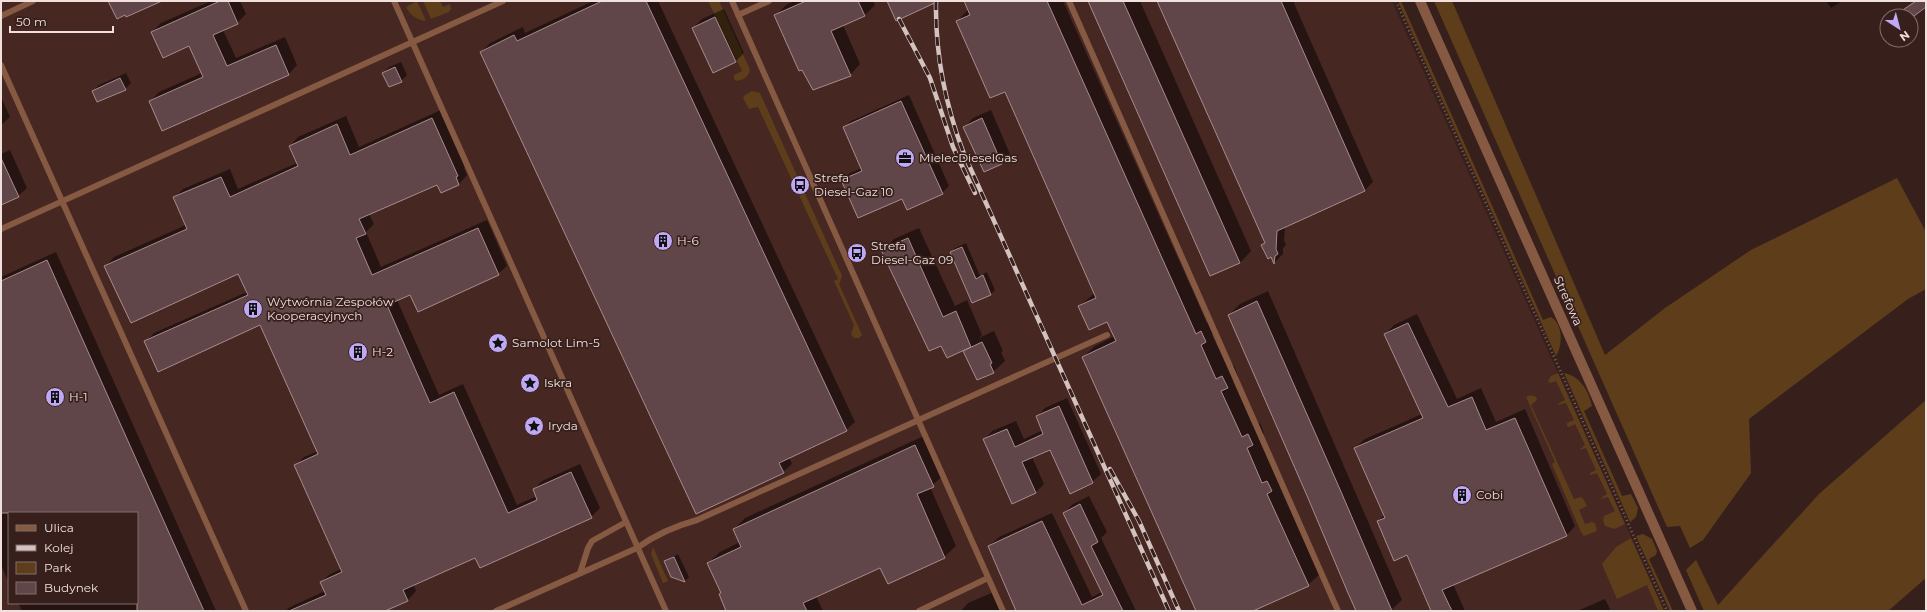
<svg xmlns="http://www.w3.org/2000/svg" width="1927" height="612" viewBox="0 0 1927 612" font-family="Montserrat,sans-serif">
<rect width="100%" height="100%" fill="#37201c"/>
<path fill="#462722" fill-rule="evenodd" d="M1 1H1392L1664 611H1ZM9 513H137V603H9Z"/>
<g fill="#5e3e1a">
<path d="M417 1 426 21C417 20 410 15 406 7Z"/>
<path d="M423 1H440L443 7 450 4 451 9 449 12 431 19Z"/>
<path d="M708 1H719L750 70C748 77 744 80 736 81L734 79V75L742 71Z"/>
<path d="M1398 1H1401L1543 320 1551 317C1563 324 1563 345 1556 356Z"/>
<path d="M1434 1H1452L1605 355 1665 308 1751 250 1897 178 1926 232V289L1908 299 1749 419 1751 473 1703 540 1690 548 1680 526 1667 527Z"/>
<path d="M752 91 760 93 842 276 839 284 862 335 859 338H854L851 334 854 325 834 281 838 279 758 107 749 109 743 98 745 95Z"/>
<path d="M1558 373 1625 524 1615 529 1605 526 1603 520 1604 516 1615 511 1608 497 1600 499 1607 494 1597 473 1590 475V473L1596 470 1586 448 1579 450 1585 445 1575 424 1569 427 1567 426V423L1574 420 1566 403 1558 405 1559 403 1565 400 1556 381 1550 383 1548 381 1551 376Z"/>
<path d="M1564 373C1580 376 1589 391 1592 406L1584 411 1622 496 1631 494 1638 508 1636 517 1630 522Z"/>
<path d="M1531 395 1536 397 1537 400 1531 405 1574 499 1581 497 1584 500 1587 506 1579 510 1585 524 1592 522 1595 523 1597 531 1584 536 1581 532 1552 464 1555 462 1526 397Z"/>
<path d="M1926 400V578L1888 611H1704L1686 570 1696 560 1718 605 1819 494Z"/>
<path d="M1643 534 1652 539 1657 551 1656 555 1649 559 1673 611H1670L1636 536Z"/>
<path d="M1631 538 1664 611H1658L1647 585 1617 599 1602 564 1616 547Z"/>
<path d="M653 547 668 581 663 583 651 554Z"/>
</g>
<g fill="#0007">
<path d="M211 1H240L246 14 237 23 223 30 236 58 285 37 297 65 289 74 163 130 150 101 159 92 202 73 189 45 152 32 161 23Z"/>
<path d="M593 1H658L855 422 846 430 789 457 792 464 783 472 481 52 490 43 523 27 525 33Z"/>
<path d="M794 1H873L875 5 865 15 843 25 860 64 850 75 776 15 786 5Z"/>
<path d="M965 1H1063L1207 323 1213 321 1217 330 1212 335 1228 368 1234 365 1238 376 1233 381 1253 426 1260 423 1264 433 1259 438 1320 574 1308 585 1251 611H1197L1083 357 1095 346 1115 336 1107 320 1079 306 1095 293 1005 91 957 21 969 9Z"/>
<path d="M1089 1H1140L1251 251 1240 263Z"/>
<path d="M1158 1H1293L1373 182 1365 190 1285 226 1284 240 1286 245 1283 248V254L1275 262 1263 245 1266 242Z"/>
<path d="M1826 1H1842L1831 8Z"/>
<path d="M724 9 744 53 735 62 693 28 702 19Z"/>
<path d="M401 62 407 75 401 81 383 73 389 67Z"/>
<path d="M126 73 131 83 125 89 93 91 99 85Z"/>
<path d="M909 95 949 186 942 193 902 198 843 180 850 173 862 168 844 128 851 121Z"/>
<path d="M1 97 10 117 1 125Z"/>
<path d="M441 110 466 166 464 168 467 175 459 184 441 192 438 183 369 214 374 224 366 232 381 267 487 220 507 266 498 274 411 293 397 300 439 395 463 384 517 505 537 496 534 489 542 481 580 464 600 508 591 517 476 556 413 584 416 591 408 600 383 611H285L290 607 325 591 321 582 330 574 341 569 295 466 304 457 318 451 261 324 145 342 154 333 247 292 239 272 106 266 114 257 186 225 174 198 183 189 230 169 238 189 297 163 290 146 298 137 346 116 359 147Z"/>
<path d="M991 110 1010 154 1002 163 984 171 965 127 973 118Z"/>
<path d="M10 150 27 188 18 196 1 204V154Z"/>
<path d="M919 228 955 306 967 300 982 335 979 338 994 331 1003 351 1001 352 1005 361 993 372 964 351 968 348 942 344 882 251 894 239Z"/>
<path d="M966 243 980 276 987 272 995 290 991 294 973 302 951 252 955 248Z"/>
<path d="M56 252 216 611H22L18 603H137V513H9V583L1 565V277Z"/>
<path d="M1268 291 1402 600 1390 611H1357L1229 315 1240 304Z"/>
<path d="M1417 314 1457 399 1481 388 1496 422 1525 409 1575 526 1566 536 1453 584 1465 611H1432L1408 554 1378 521 1384 515 1355 448 1365 439 1422 414 1385 334 1394 325Z"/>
<path d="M1067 398 1101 474 1092 482 1051 448 1032 457 1044 484 1036 492 984 440 992 431 1016 421 1024 439 1043 430 1037 417 1045 408Z"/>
<path d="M926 435 944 475 930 487 956 546 944 557 881 567 816 596 823 611H727L722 593 708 563 720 552 740 542 734 529 745 518Z"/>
<path d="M1089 496 1107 532 1101 538 1136 611H1017L989 546 999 537 1052 513 1092 597 1102 592 1064 513 1073 504Z"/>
<path d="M678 554 689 577 685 581 672 577 665 562Z"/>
<path d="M996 591 1005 611H961L968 603Z"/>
<path d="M1605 599 1611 611H1577Z"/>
</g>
<g fill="#604649" stroke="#a98b8e">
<path d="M108 1H162L126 17 125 15 117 19Z"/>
<path d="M220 1H228L238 24 213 35 227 66 276 45 289 75 162 131 149 101 203 77 189 46 163 58 151 32Z"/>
<path d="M602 1H646L847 431 779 463 784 473 696 514 480 52 514 35 517 41Z"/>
<path d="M806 1H858L865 16 831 31 851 76 813 90 802 70 799 71 774 15Z"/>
<path d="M887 1H939L896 21Z"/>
<path d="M964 1H1047L1196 334 1201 331 1206 342 1201 345 1216 379 1222 376 1228 388 1221 391 1242 437 1248 434 1253 445 1247 448 1262 483 1267 481 1272 491 1267 494 1309 586 1253 611H1196L1082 357 1116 341 1107 322 1089 330 1078 306 1096 298 1005 92 990 98 956 21 970 15Z"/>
<path d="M1088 1H1123L1240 263 1210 276Z"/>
<path d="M1157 1H1281L1365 191 1277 231 1276 249 1278 254 1275 256 1274 264 1271 257 1268 259 1261 245 1265 243Z"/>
<path d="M1916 1H1926V7L1914 16H1894Z"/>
<path d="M715 17 736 62 713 73 692 28Z"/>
<path d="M395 67 402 82 389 87 382 73Z"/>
<path d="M120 78 126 90 97 102 92 91Z"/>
<path d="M901 101 943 194 907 210 902 199 858 218 841 180 862 171 843 127Z"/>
<path d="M432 118 458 176 456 177 459 185 441 193 437 185 359 219 366 234 356 238 372 275 478 228 499 275 418 312 410 295 387 305 430 403 454 392 508 513 537 500 533 489 571 472 592 518 480 568 475 558 403 590 408 601 385 611H289L326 595 320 582 342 572 294 465 318 454 260 325 158 372 144 341 248 295 238 274 131 323 104 266 187 229 173 197 221 177 230 197 298 166 289 146 337 124 350 155Z"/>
<path d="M982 118 1002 164 984 172 963 127Z"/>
<path d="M1 158 19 197 1 205Z"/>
<path d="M908 238 943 317 956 311 971 347 947 358 941 346 929 351 881 250Z"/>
<path d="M962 247 976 279 983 275 991 295 972 303 950 252Z"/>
<path d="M47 260 204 611H137V513H1V281Z"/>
<path d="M1257 301 1342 494 1392 611H1356L1348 593 1308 498 1228 315Z"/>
<path d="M1408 323 1448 407 1472 397 1486 430 1515 418 1567 536 1442 590 1452 611H1431L1407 555 1394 561 1377 521 1385 518 1354 448 1423 418 1384 334Z"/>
<path d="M982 342 992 363 990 364 994 373 977 380 963 351Z"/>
<path d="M1059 406 1093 483 1070 494 1050 450 1022 462 1036 493 1012 504 983 439 1007 429 1015 447 1043 434 1036 416Z"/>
<path d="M915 445 934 487 917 494 945 558 888 584 880 568 803 603 807 611H726L719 594 721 593 707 563 741 547 733 529Z"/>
<path d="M1080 504 1098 542 1091 546 1123 611H1016L988 546 1042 521 1082 605 1103 595 1063 513Z"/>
<path d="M674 557 685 582 671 577 664 561Z"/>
</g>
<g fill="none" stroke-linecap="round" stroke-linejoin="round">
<path stroke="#7a6662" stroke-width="2.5" stroke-dasharray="1 3" stroke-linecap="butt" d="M1396 1 1667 611"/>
<g stroke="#855942" stroke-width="6">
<path d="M394 1 666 611"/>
<path d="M732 1 1003 611"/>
<path d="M1069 1 1338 611"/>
<path d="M738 15 769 1"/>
<path d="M1 16 33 1"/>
<path d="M1 65 246 611"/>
<path d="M1 229 503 1"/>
<path d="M580 573 588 548 592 541 626 522"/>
<path d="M496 611 637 548C655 535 675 526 697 520L1107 335"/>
<path d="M919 611 988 578"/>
</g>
<path stroke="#855942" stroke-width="10" d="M1420 1 1692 611"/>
<defs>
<g id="rail">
<path d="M936 1C935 55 945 104 964 154L1169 611"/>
<path d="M899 19 930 78 953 147 975 193"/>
<path d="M1110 469 1139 521 1179 611"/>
</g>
</defs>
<use href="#rail" stroke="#d3c2bf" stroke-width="4.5"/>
<use href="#rail" stroke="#37201c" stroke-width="3" stroke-dasharray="9" stroke-linecap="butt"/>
</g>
<defs>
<symbol id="office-disc" viewBox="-11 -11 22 22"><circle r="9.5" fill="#bfa9f4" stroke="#37201c"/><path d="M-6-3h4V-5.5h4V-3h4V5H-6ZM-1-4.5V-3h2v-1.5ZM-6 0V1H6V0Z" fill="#111"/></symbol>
<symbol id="bus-disc" viewBox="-11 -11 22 22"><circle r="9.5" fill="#bfa9f4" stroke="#37201c"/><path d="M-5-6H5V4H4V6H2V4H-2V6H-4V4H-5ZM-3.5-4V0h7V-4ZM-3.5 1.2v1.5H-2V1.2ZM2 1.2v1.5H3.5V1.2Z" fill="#111"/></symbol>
<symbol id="building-disc" viewBox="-11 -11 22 22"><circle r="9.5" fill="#bfa9f4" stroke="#37201c"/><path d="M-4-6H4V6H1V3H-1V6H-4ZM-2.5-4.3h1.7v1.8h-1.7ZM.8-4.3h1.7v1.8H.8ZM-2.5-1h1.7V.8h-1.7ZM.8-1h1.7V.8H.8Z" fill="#111"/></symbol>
<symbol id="sight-disc" viewBox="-11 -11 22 22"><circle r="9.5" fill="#bfa9f4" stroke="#37201c"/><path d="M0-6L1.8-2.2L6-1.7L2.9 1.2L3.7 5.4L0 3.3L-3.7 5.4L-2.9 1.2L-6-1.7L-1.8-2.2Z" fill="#111"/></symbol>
</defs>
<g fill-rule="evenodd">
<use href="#office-disc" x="894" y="147" width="22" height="22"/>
<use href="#bus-disc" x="789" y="174" width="22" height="22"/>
<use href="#building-disc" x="652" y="230" width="22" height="22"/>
<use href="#bus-disc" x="846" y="242" width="22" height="22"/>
<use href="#building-disc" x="242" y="298" width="22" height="22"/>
<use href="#sight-disc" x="487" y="332" width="22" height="22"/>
<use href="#building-disc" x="347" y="341" width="22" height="22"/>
<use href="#sight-disc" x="519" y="372" width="22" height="22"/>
<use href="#building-disc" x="44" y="386" width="22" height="22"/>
<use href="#sight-disc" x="523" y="415" width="22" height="22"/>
<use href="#building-disc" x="1451" y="484" width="22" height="22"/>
</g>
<g text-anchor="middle" stroke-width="3.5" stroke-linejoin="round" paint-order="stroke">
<g font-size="12" fill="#f1e1de" stroke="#37201c" text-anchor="start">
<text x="919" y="162">MielecDieselGas</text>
<text x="814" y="182">Strefa<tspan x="814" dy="14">Diesel-Gaz 10</tspan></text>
<text x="677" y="245">H-6</text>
<text x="871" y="250">Strefa<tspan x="871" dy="14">Diesel-Gaz 09</tspan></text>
<text x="267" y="306">Wytwórnia Zespołów<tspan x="267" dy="14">Kooperacyjnych</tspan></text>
<text x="512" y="347">Samolot Lim-5</text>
<text x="372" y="356">H-2</text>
<text x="544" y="387">Iskra</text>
<text x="69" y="401">H-1</text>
<text x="548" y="430">Iryda</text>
<text x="1476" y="499">Cobi</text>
</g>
<g font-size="12" fill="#f1e1de" stroke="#37201c">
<text transform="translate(1568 301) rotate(66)" y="4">Strefowa</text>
</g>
</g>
<rect width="1927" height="612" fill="none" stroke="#f1e1de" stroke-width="4"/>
<rect x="8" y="512" width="130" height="92" fill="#37201c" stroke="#816d6a"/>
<rect x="16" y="525" width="20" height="6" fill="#855942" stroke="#816d6a"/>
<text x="44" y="532" font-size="12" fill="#f1e1de">Ulica</text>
<rect x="16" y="545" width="20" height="6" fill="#d3c2bf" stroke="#816d6a"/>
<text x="44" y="552" font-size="12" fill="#f1e1de">Kolej</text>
<rect x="16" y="562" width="20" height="12" fill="#5e3e1a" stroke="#816d6a"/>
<text x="44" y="572" font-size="12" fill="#f1e1de">Park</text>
<rect x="16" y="582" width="20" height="12" fill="#604649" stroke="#816d6a"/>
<text x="44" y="592" font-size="12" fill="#f1e1de">Budynek</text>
<g transform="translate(1899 28) rotate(144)"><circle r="19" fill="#37201c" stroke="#816d6a"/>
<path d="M0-3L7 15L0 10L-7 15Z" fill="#bfa9f4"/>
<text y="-6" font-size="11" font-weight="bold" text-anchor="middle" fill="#f1e1de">N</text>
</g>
<path d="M10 26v6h103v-6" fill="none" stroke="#f1e1de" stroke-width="2"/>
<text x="16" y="26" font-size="12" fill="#f1e1de" stroke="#37201c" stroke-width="3" paint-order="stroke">50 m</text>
</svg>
